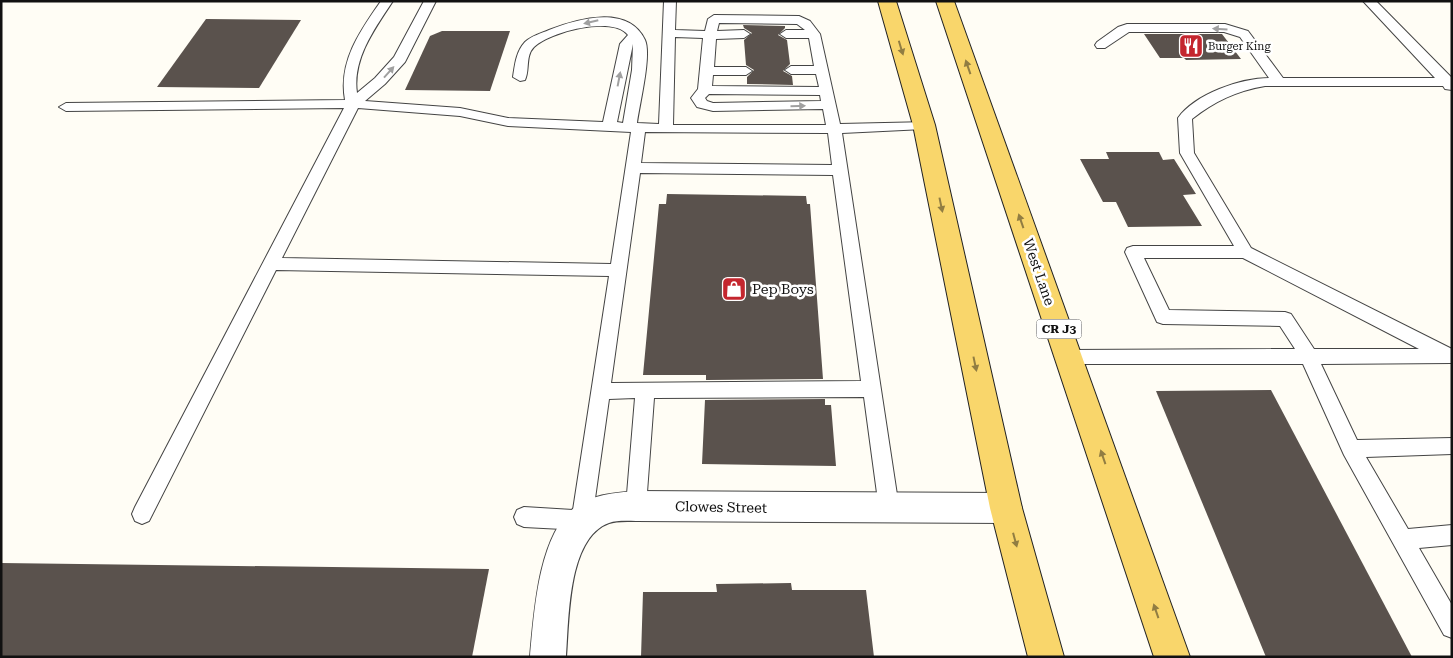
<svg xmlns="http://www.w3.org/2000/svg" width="1453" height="658" viewBox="0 0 1453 658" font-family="'Roboto Serif',serif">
<rect width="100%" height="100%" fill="#fffdf5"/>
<g fill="#5a524d">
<path d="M206 19 301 20 259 88 157 87Z"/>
<path d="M743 25 785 26V28L778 35 787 40 790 64 783 71 792 76 793 85 747 84V77L754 70 746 65 744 40 752 33 744 28Z"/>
<path d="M442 31H510L490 91 405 90 430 36Z"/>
<path d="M1144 34H1222L1241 59 1186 60 1184 58H1160Z"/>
<path d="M1106 152H1159L1163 160 1174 159 1196 194 1183 195 1202 226 1128 227 1116 202H1103L1080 159H1109Z"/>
<path d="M667 194 806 196 807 204H810L823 379 706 380V375H643L659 204H666Z"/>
<path d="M1271 390 1412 657H1266L1156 391Z"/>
<path d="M825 399V405H831L836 466 702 464 705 400Z"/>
<path d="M1 563 489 569 472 657H1Z"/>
<path d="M791 583 792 590H866L874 657H641L643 592H717L716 584Z"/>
</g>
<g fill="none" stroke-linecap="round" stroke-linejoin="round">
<defs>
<g id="lane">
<path d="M381 1H393C375 28 352 59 357 93L375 78 394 57 424 1H436L405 62 385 84 365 101 460 108 508 118 603 122 620 44 628 35C613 15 549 32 534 47 525 56 530 70 525 80L520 81 513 77C515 64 516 52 525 42 531 36 542 33 549 30 577 19 628 4 645 40 652 55 639 106 637 123L659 124 664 1H676L675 30 705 31 708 19 714 15 799 16 810 21 820 34 840 124 929 122 931 125 929 128 924 129 842 133 899 508 896 515 889 517 882 515 879 508 864 397 654 398 646 506 643 513 636 515 629 513 626 506 635 398 609 399 592 520 589 527 582 530 524 527 517 524 514 517 517 510 524 507 573 510 609 276 276 270 149 521 142 524 135 521 132 514 135 507 344 108 66 111 59 107 66 103 345 100C338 62 360 31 381 1ZM719 23 797 24 805 30H786L780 34 786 38H809L814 66H791L785 70 791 74H816L819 87 712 86 713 75H746L752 71 746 67H714L716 39 744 38 750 34 744 30 717 31ZM675 37 703 38 698 89 691 98 697 107 713 111 823 109 826 125H673ZM633 44 632 70 623 123 617 122ZM709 94 820 95 821 101 713 103 707 101 705 98ZM358 108 460 116 508 126 631 132 611 264 282 258ZM645 132 828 133 832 165 641 163ZM640 173 833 175 861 381 611 383Z"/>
<path d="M1363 1H1376L1452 78V90L1445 89 1443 86H1265C1236 91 1215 101 1192 119L1194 153 1251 248 1452 349V363L1321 364 1357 440 1452 438V454L1366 457 1408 529 1452 525V545L1419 548 1452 605V638L1444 635 1344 455 1303 364H1069L1063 362 1060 357 1063 352 1069 350 1295 349 1280 326 1163 324 1157 322 1125 252 1127 248 1133 246H1234L1180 153 1178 118C1195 94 1241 78 1269 78L1240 37 1224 32H1129L1105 48H1097L1095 45 1097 42 1118 27 1127 24H1225L1248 31 1283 78H1435ZM1144 258H1243L1419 349H1314L1291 314 1285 312 1169 310Z"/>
</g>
<path id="street" d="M636 491 1006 493 1017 497 1022 508 1017 519 1006 523 636 521C628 521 617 520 609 523 567 538 569 621 566 657H530C534 615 538 536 574 508 593 494 614 493 636 491Z"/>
<g id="primary">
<path d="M878 1H896L935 125 1022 508 1064 657H1028L990 508 913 125Z"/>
<path d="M936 1H954L1190 657H1154Z"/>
</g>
</defs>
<use href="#lane" stroke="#444" stroke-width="2"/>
<use href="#street" stroke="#444" stroke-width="2"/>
<use href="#primary" stroke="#222" stroke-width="2"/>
<use href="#lane" fill="#fff" fill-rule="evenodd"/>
<use href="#street" fill="#fff" fill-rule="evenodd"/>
<use href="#primary" fill="#f9d66b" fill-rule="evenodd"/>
</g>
<defs><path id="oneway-solid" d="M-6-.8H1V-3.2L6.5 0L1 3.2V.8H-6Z" transform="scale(1.25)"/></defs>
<g fill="#a0a0a0">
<use href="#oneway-solid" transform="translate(591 22) rotate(167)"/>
<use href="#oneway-solid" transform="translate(1220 29) rotate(-177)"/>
<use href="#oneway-solid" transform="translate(389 72) rotate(-48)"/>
<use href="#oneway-solid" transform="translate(619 79) rotate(-79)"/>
<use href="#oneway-solid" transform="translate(798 106) rotate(-1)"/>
</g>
<g fill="#917d42">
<use href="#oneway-solid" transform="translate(901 48) rotate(73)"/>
<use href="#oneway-solid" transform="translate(968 67) rotate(-109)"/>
<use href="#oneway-solid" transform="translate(941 205) rotate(78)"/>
<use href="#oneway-solid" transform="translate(1021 221) rotate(-109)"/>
<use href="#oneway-solid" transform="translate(975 364) rotate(78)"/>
<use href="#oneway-solid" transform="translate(1103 457) rotate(-109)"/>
<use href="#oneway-solid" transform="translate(1015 540) rotate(75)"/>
<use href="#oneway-solid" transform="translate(1156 611) rotate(-109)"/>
</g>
<defs>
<symbol id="restaurant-square" viewBox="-11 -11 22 22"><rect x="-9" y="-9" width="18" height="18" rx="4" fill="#c4262e" stroke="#fff"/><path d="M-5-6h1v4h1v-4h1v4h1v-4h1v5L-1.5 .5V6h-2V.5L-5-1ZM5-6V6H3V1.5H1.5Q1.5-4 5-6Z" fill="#fff"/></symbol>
<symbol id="shop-square" viewBox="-11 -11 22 22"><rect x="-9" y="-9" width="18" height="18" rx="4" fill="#c4262e" stroke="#fff"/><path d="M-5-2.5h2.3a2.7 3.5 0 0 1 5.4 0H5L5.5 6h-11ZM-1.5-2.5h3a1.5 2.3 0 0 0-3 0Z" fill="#fff"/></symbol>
</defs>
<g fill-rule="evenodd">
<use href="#restaurant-square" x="1177" y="32" width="28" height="28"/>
<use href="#shop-square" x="720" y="275" width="28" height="28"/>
</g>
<g text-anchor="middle" stroke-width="5" stroke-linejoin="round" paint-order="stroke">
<g font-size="11" fill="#111" stroke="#fff" text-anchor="start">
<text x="1208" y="50">Burger King</text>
</g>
<rect fill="#fff" stroke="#585858" stroke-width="1" x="1036.5" y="319.5" width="45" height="19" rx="4"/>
<g font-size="12" font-weight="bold" fill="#111">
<text x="1059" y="333">CR J3</text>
</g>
<g font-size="14" fill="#111" stroke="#fff">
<text transform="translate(1039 272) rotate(71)" y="5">West Lane</text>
<text transform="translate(721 507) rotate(1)" y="5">Clowes Street</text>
</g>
<g font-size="14" fill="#111" stroke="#fff" text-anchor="start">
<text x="752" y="294">Pep Boys</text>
</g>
</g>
<rect width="1453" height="658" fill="none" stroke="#111111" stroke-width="5"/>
</svg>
